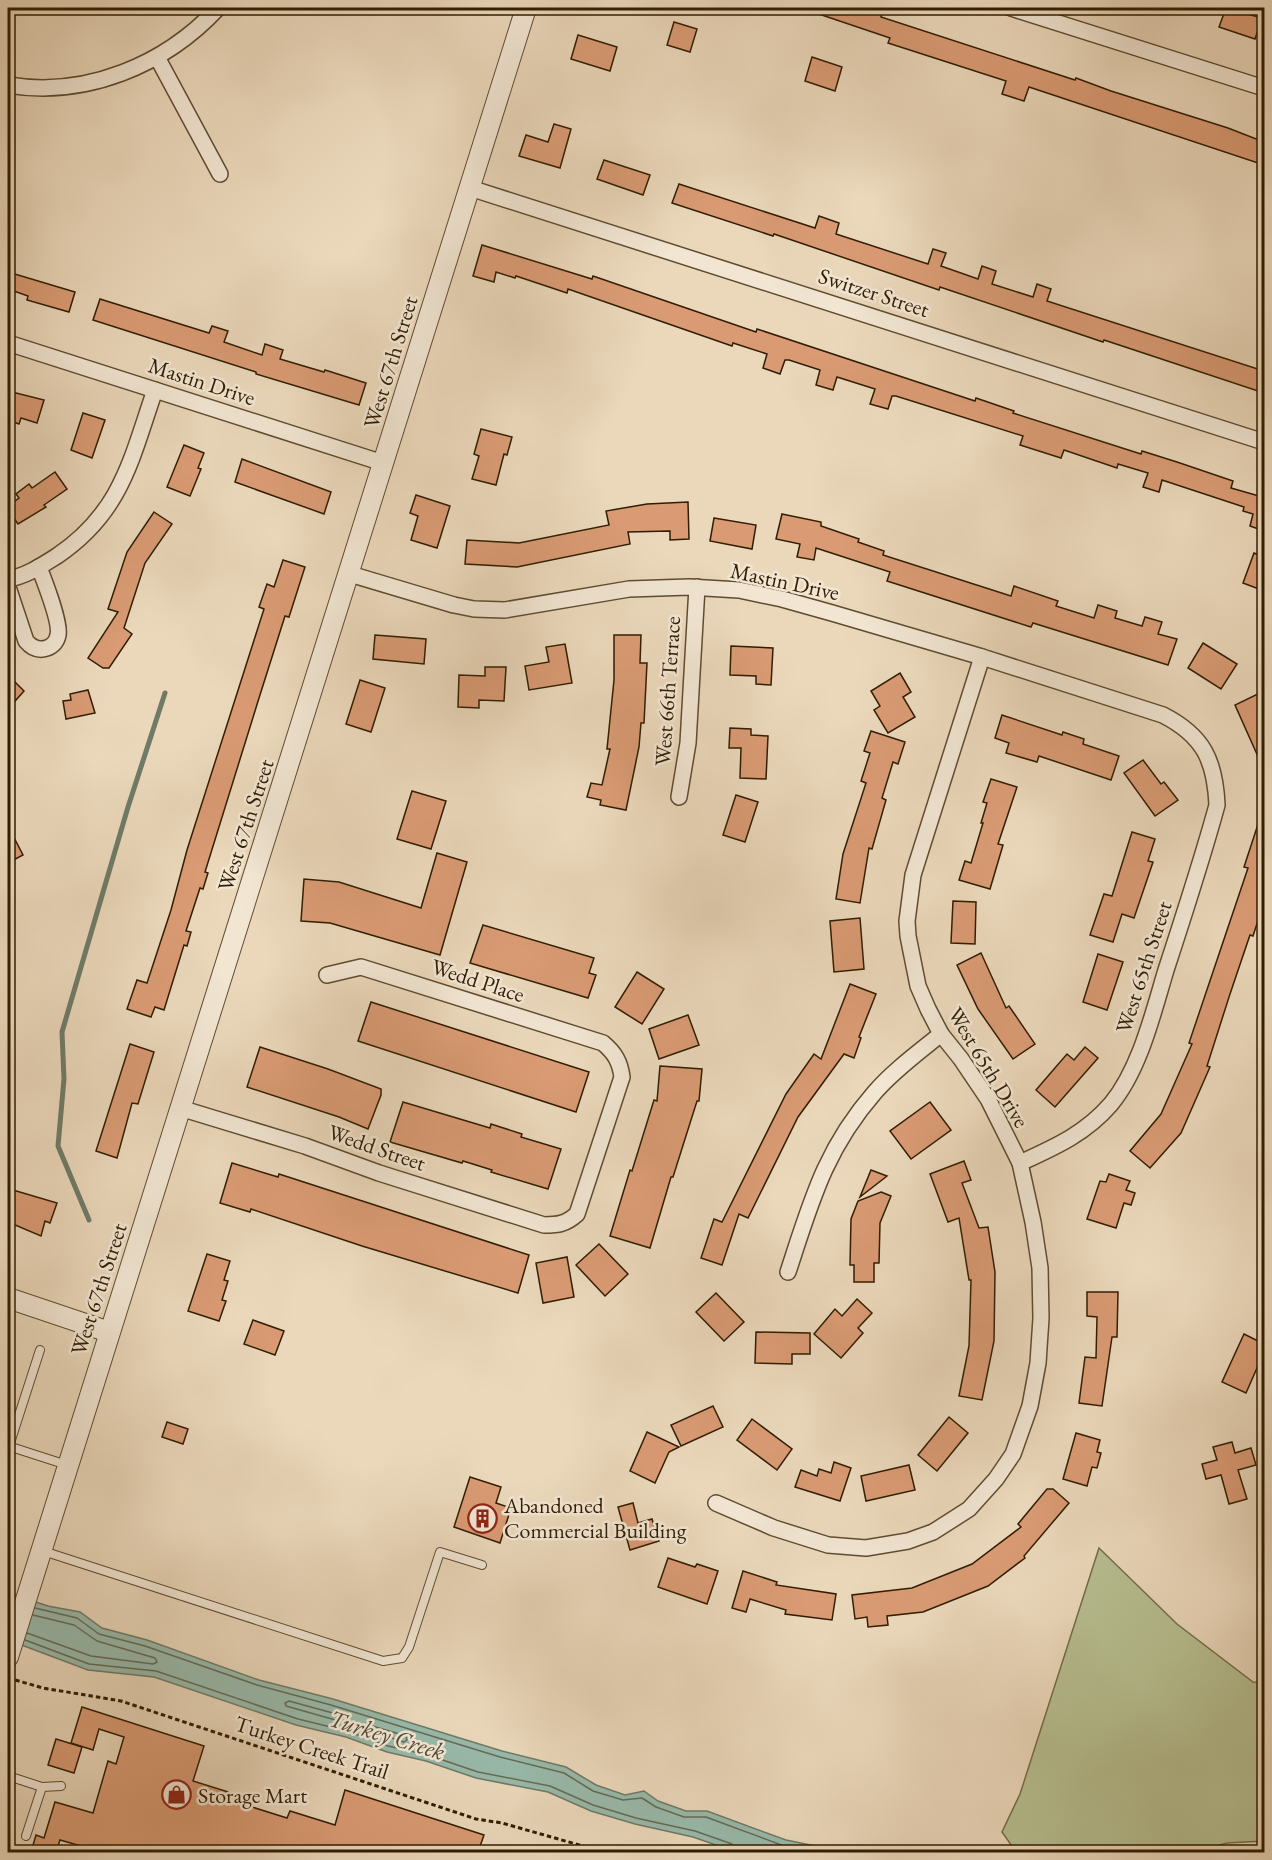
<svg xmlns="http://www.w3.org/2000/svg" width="1272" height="1860" viewBox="0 0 1272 1860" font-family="'EB Garamond',serif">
<rect width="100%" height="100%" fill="#ebd8bb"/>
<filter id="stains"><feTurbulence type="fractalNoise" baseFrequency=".00333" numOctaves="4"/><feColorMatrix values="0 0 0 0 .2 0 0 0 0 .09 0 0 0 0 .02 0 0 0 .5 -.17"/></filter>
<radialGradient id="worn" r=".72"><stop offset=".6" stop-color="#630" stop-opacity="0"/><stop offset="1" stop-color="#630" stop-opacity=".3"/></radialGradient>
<path fill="#b7bf91" stroke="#746e4a" stroke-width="1.5" d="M1099 1548 1177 1624 1253 1682 1264 1683V1841L1227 1843 1194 1852H1016L1002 1832 1020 1794Z"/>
<path fill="#99baab" stroke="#6f7b67" stroke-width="1.5" d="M8 1593 48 1606 80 1612 102 1628 147 1640 259 1680 333 1699 502 1751 566 1767 596 1785 625 1795 644 1791 658 1801 686 1811H707L786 1840 830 1849 836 1852H736L693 1837 635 1824 591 1811 548 1792 476 1778 426 1761 387 1752 346 1737 296 1725 154 1677 88 1670 8 1640Z"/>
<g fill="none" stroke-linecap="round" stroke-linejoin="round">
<g stroke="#646c56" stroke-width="1.5">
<path d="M35 1608 77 1618 99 1634 145 1646 257 1685 331 1705 500 1757 564 1773 593 1791 623 1800 642 1798 656 1807 684 1817H706L784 1846 816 1852"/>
<path d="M27 1633 91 1656 153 1664 157 1662 155 1658 97 1641 74 1625 33 1615"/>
<path d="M25 1640 89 1664 156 1671 298 1719 347 1731 388 1746 428 1755 478 1772 550 1786 593 1805 636 1818 695 1831 732 1844 736 1852"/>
<path d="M289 1701 340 1715 342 1719 339 1721 286 1706 285 1703Z"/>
<path d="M369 1725 406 1736 407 1740 404 1742 367 1730 365 1727Z"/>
</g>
<path stroke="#6f7b67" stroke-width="5" d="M89 1220 58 1146 64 1079 62 1032 128 807 165 693"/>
</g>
<g fill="#da9b74" stroke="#301d02" stroke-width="1.5">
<path d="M808 8H869L882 12 881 17 1075 80 1076 78 1111 91 1228 128 1264 142V165L1029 87 1024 101 1002 94 1006 81 888 43 890 38 807 10Z"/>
<path d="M1226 8 1262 18 1255 39 1219 27Z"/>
<path d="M674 22 697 29 690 52 667 45Z"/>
<path d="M578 35 617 47 610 71 571 59Z"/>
<path d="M812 57 842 67 835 91 805 81Z"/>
<path d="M554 124 571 129 560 168 519 156 526 135 548 142Z"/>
<path d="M604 160 650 175 643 195 597 179Z"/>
<path d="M679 184 815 228 819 216 839 223 836 234 928 264 933 249 946 253 941 266 978 279 982 266 996 271 992 284 1033 297 1037 284 1051 289 1047 301 1264 371V393L1104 340 1103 342 940 287 939 290 774 234 773 236 672 203Z"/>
<path d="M482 245 592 279 593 276 756 332 757 329 975 401 976 398 1014 411 1013 413 1141 454 1142 451 1177 462 1233 481 1231 488 1259 496 1261 489H1264V531L1250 526 1253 514 1243 511 1244 507 1162 480 1159 492 1143 487 1148 473 1118 464 1117 468 1064 450 1061 458 1020 445 1023 436 896 396H892L888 409 870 404 875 389 837 377 833 390 816 385 820 370 789 360H785L780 374 763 368 767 354 733 343 732 346 568 289 567 293 516 276 515 278 496 272 494 282 473 276Z"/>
<path d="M8 272 75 292 69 312 27 300 28 296 8 289Z"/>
<path d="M100 299 209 333 212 326 228 331 224 342 262 355 265 344 283 350 280 359 324 372 325 370 366 383 359 405 256 374V372L93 320Z"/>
<path d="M8 391 44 400 37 423 21 418 19 424 8 420Z"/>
<path d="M83 413 105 420 92 458 71 450Z"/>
<path d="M481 429 512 437 507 455 504 454 496 485 472 479 479 456 474 454Z"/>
<path d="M184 445 204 453 198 468 201 469 190 496 167 487Z"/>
<path d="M242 459 331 492 324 514 235 482Z"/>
<path d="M55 472 67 489 44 505 46 507 18 524 8 510V506L19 498 16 494 29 484 32 488Z"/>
<path d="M416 495 450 506 437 548 411 540 418 516 410 513Z"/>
<path d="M688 502 689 539 670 540V531L628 532 630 544 517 567 465 564 467 540 519 543 609 525 606 511 647 504Z"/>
<path d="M154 512 172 524 145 563 124 628 132 634 109 668H103L88 658 118 612 108 609 127 552Z"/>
<path d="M782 514 821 522V526L859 539 858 542 884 551 883 555 1011 596 1014 586 1058 601 1056 606 1094 618 1098 605 1117 611 1115 618 1142 626 1145 617 1162 622 1158 634 1177 639 1168 665 1033 623 1031 627 887 581 890 572 816 548 814 560 797 557 800 544 776 539Z"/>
<path d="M714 518 756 525 752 549 710 541Z"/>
<path d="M1254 553 1264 557V591L1243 583Z"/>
<path d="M283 560 305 567 289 617 285 616 259 698 205 872 208 873 203 889 200 888 186 931 191 932 187 946 184 945 164 1010 155 1007 151 1017 127 1009 137 980 147 983 171 910 187 850 264 609 259 607 267 584 274 587Z"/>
<path d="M375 635 426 639 424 664 373 659Z"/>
<path d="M614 635H641L640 663H647L644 723H641L639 747 626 810 600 805 601 800 587 797 591 783 602 785 610 749H607L614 680Z"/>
<path d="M1203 643 1237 664 1221 689 1188 668Z"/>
<path d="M565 644 572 683 529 690 525 666 549 662 546 647Z"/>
<path d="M731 646 773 648 771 685 756 684V676L730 675Z"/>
<path d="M485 667H506L504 701 479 700V708L458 707 459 675 485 676Z"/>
<path d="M900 673 911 692 903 697 915 717 888 733 874 710 880 706 871 691Z"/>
<path d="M8 675 24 691 8 709Z"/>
<path d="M360 680 385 688 371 732 346 724Z"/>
<path d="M88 690 95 713 66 719 63 701 71 700 70 694Z"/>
<path d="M1264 691V770L1235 705Z"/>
<path d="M1002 715 1062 735 1063 732 1084 739 1083 744 1119 756 1111 780 1039 756 1037 762 1006 753 1009 743 995 738Z"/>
<path d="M730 728 751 729V735L768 736 766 779 740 778 741 748H729Z"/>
<path d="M871 731 905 742 898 764 893 762 882 798 886 800 872 849 869 848 860 903 836 899 843 854 866 783 861 781 870 753 864 751Z"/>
<path d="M1143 760 1161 784 1164 782 1178 800 1155 816 1124 773Z"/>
<path d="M991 779 1017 787 998 844 1003 845 990 889 959 880 965 861 971 863 983 823H981L987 803 983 802Z"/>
<path d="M412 791 446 801 431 849 397 839Z"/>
<path d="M736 795 758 802 745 842 723 835Z"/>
<path d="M1262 812 1264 813V902L1253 936 1250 935 1230 994 1207 1066 1210 1067 1181 1133 1150 1168 1130 1151 1161 1114 1192 1044 1189 1043 1248 868 1244 867Z"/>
<path d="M8 826 23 855 8 863Z"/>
<path d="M1132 832 1155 839 1148 861 1153 862 1134 918 1122 914 1113 942 1090 935 1104 894 1112 896Z"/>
<path d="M437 853 467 862 440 955 330 923 301 921 304 879 339 882 421 908Z"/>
<path d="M953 901 976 902 975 944 951 943Z"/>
<path d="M860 918 864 969 834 972 830 921Z"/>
<path d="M483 925 594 958 589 973 596 975 588 998 470 963Z"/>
<path d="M981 953 1006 1008 1009 1006 1035 1044 1013 1059 978 1009 957 965Z"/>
<path d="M1098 954 1123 962 1107 1010 1083 1002Z"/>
<path d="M637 972 664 989 642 1024 615 1007Z"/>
<path d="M850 984 876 994 859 1037 861 1038 854 1058 844 1054 798 1117 748 1218 739 1214 722 1265 701 1258 714 1219 722 1222 786 1094 814 1054 821 1059Z"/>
<path d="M371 1002 589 1072 576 1112 358 1041Z"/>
<path d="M688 1015 699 1045 659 1059 649 1029Z"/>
<path d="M130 1044 154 1052 138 1104 132 1103 117 1158 96 1151Z"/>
<path d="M260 1047 328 1069 381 1089V1095L368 1129 339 1117 247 1087Z"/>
<path d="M1085 1047 1098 1058 1055 1107 1036 1090 1067 1054 1074 1060Z"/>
<path d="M660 1066 702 1069 699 1101H697L673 1177H671L650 1248 610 1236 630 1170 632 1171 654 1100 657 1101Z"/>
<path d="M403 1102 490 1128 491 1124 522 1134 521 1137 561 1149 548 1189 491 1172 492 1170 463 1161 462 1163 390 1142Z"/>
<path d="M930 1102 951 1130 911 1159 890 1131Z"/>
<path d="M964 1161 971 1180 962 1183 979 1228 988 1227 995 1272 994 1341 982 1400 959 1396 969 1346 971 1280H969L959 1218 948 1222 930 1174Z"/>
<path d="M232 1163 278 1177 279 1174 529 1255 518 1293 362 1246 251 1209 250 1212 220 1203Z"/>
<path d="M871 1170 887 1176 860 1197Z"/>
<path d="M1109 1174 1130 1181 1126 1190 1135 1193 1131 1205 1124 1203 1116 1228 1087 1219 1100 1181 1106 1182Z"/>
<path d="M13 1190 57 1203 50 1223 45 1221 41 1236 8 1222V1207Z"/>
<path d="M881 1192 891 1196 880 1223 879 1263H874V1282H854V1265H850L851 1219 858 1201Z"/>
<path d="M599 1244 628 1274 605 1296 576 1265Z"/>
<path d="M207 1254 230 1261 224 1280 228 1281 222 1300 226 1301 219 1321 188 1311Z"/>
<path d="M567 1257 574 1297 543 1303 536 1263Z"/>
<path d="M1087 1292H1118L1117 1337H1112L1102 1406 1079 1403 1085 1357 1096 1358 1097 1317 1087 1316Z"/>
<path d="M716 1293 744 1322 724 1341 696 1312Z"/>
<path d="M857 1299 872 1313 858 1328 863 1333 841 1358 814 1334 835 1309 842 1316Z"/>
<path d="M253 1320 284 1331 275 1355 244 1344Z"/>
<path d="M756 1332 810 1333V1354H792V1364L755 1363Z"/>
<path d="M1244 1334 1264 1344V1352L1246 1393 1222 1382Z"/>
<path d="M713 1406 723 1427 681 1446 671 1425Z"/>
<path d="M949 1417 968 1433 937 1471 918 1455Z"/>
<path d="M752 1419 792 1449 777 1470 737 1440Z"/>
<path d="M167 1422 188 1429 183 1444 162 1437Z"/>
<path d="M647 1432 679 1447 669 1452 655 1483 630 1471Z"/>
<path d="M1076 1433 1100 1440 1097 1452 1101 1453 1097 1468 1092 1467 1087 1486 1063 1479Z"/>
<path d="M1232 1442 1235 1453 1251 1448 1256 1465 1238 1470 1247 1499 1229 1504 1221 1475 1206 1479 1202 1464 1217 1460 1213 1447Z"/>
<path d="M834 1462 851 1468 840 1501 795 1487 801 1470 817 1476 819 1469 831 1473Z"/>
<path d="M909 1465 915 1490 866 1501 861 1476Z"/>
<path d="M470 1477 501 1487 496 1503 511 1508 500 1543 454 1527Z"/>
<path d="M1047 1489H1053L1069 1503 1024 1556 1025 1558 988 1586 923 1612 887 1616 888 1625 868 1627 867 1617 855 1619 852 1595 912 1588 972 1564 1021 1527 1018 1524Z"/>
<path d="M633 1503 638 1523 652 1519 659 1541 630 1550 618 1507Z"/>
<path d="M668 1558 695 1567 697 1564 718 1571 707 1604 658 1587Z"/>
<path d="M743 1571 777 1582 776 1585 836 1594 832 1620 785 1614 786 1610 750 1599 746 1612 732 1608Z"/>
<path d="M82 1707 204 1746 193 1781 254 1800 252 1807 287 1818 290 1811 335 1825 345 1790 484 1835 478 1852H301L283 1847 282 1852H87L88 1848 60 1840 56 1852H31L36 1835 44 1838 55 1802 93 1813 108 1761 116 1764 124 1737 99 1729 93 1750 71 1743Z"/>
<path d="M56 1739 82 1747 74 1773 48 1765Z"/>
</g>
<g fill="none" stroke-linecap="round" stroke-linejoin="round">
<defs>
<g id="service">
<path d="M8 1446 67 1465"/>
<path d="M9 1446 40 1350"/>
<path d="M43 1551 383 1661 402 1658 409 1647 440 1552 482 1565"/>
<path d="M8 1776 42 1787 26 1836"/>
<path d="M42 1787 61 1786"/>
</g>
<g id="minor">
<path d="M1011 8 1264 88"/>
<path d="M157 57 220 174"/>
<path d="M8 85C86 98 165 65 218 8"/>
<path d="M470 188 1264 442"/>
<path d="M8 343 383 463"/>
<path d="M350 574 454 605 474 609 505 610 629 589 689 587 739 590 782 599 832 613 982 657 1163 715C1204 736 1215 761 1217 805 1202 860 1184 915 1166 970 1153 1013 1140 1069 1111 1104 1085 1134 1055 1147 1020 1163"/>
<path d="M8 579C26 576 41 566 57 556 122 512 131 459 155 390"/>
<path d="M8 587 26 641C31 647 38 651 47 648 53 646 57 641 58 635 61 623 44 580 39 567"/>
<path d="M679 797 688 743 697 587"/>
<path d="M180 1108 305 1146 379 1173 544 1225C558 1225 566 1224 577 1214L622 1077C620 1062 615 1053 603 1043L361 967 327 975"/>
<path d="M788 1272C811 1202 825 1149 875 1092 894 1070 919 1052 941 1034"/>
<path d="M716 1503 774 1528 828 1545 866 1548 908 1541 933 1532 969 1509 996 1479 1013 1454 1030 1406 1038 1363 1041 1318 1040 1268 1033 1222 1020 1163 988 1099 961 1059 941 1034 928 1009 918 986 908 936 907 921 913 875 982 657"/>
</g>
<g id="tertiary">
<path d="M8 1298 109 1332"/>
<path d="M8 1657 526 8"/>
</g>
</defs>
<use href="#service" stroke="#5f4c30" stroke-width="10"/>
<use href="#minor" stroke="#5f4c30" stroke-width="18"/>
<use href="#tertiary" stroke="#5f4c30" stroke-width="22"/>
<path stroke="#301d02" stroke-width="3" stroke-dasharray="4.5 3" stroke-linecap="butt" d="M8 1678 43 1688 121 1701 476 1819 502 1823 604 1852"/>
<use href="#service" stroke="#f2e6d3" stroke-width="8"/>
<use href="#minor" stroke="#f2e6d3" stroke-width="15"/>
<use href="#tertiary" stroke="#f2e6d3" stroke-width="20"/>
</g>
<defs>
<symbol id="building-ring" viewBox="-11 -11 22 22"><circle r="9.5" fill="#f2e6d3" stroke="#8f2418" stroke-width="1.5"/><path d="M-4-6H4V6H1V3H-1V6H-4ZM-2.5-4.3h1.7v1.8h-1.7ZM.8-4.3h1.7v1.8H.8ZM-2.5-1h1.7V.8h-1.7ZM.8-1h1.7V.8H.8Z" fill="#8f2418"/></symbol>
<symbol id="shop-ring" viewBox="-11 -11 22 22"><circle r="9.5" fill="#f2e6d3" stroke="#8f2418" stroke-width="1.5"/><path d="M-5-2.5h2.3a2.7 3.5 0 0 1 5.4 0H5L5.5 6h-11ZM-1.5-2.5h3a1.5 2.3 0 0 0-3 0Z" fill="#8f2418"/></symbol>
</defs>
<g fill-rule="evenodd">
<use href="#building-ring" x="466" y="1502" width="33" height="33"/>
<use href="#shop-ring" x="160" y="1778" width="33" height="33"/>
</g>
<g text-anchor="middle" stroke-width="5" stroke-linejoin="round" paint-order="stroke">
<g font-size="22" fill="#301d02" stroke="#f2e6d3">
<text transform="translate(874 292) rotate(18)" y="8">Switzer Street</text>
<text transform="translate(390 362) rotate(-73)" y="8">West 67th Street</text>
<text transform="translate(202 381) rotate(18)" y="8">Mastin Drive</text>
<text transform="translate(785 581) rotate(12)" y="8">Mastin Drive</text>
<text transform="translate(667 691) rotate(-86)" y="8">West 66th Terrace</text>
<text transform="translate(245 825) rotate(-72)" y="8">West 67th Street</text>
<text transform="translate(1143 967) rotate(-72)" y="8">West 65th Street</text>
<text transform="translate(478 980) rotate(18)" y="8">Wedd Place</text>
<text transform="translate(989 1067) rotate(59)" y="8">West 65th Drive</text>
<text transform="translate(377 1147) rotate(19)" y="8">Wedd Street</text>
<text transform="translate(98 1289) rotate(-72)" y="8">West 67th Street</text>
<text transform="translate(312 1747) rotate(18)" y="8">Turkey Creek Trail</text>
</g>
<g font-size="22" fill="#301d02" stroke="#f2e6d3" text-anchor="start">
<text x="504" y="1513">Abandoned<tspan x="504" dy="25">Commercial Building</tspan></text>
<text x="198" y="1803">Storage Mart</text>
</g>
<g font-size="24" font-style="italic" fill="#504c35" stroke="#f2e6d3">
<text transform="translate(387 1735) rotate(17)" y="8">Turkey Creek</text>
</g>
</g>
<rect width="1272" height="1860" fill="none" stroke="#ebd8bb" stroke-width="30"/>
<rect x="9" y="9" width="1254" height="1842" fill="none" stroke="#301d02" stroke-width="3"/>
<rect x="15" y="15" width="1242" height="1830" fill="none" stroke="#301d02" stroke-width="1.5"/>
<rect width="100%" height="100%" filter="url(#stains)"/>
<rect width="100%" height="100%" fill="url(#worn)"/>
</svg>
